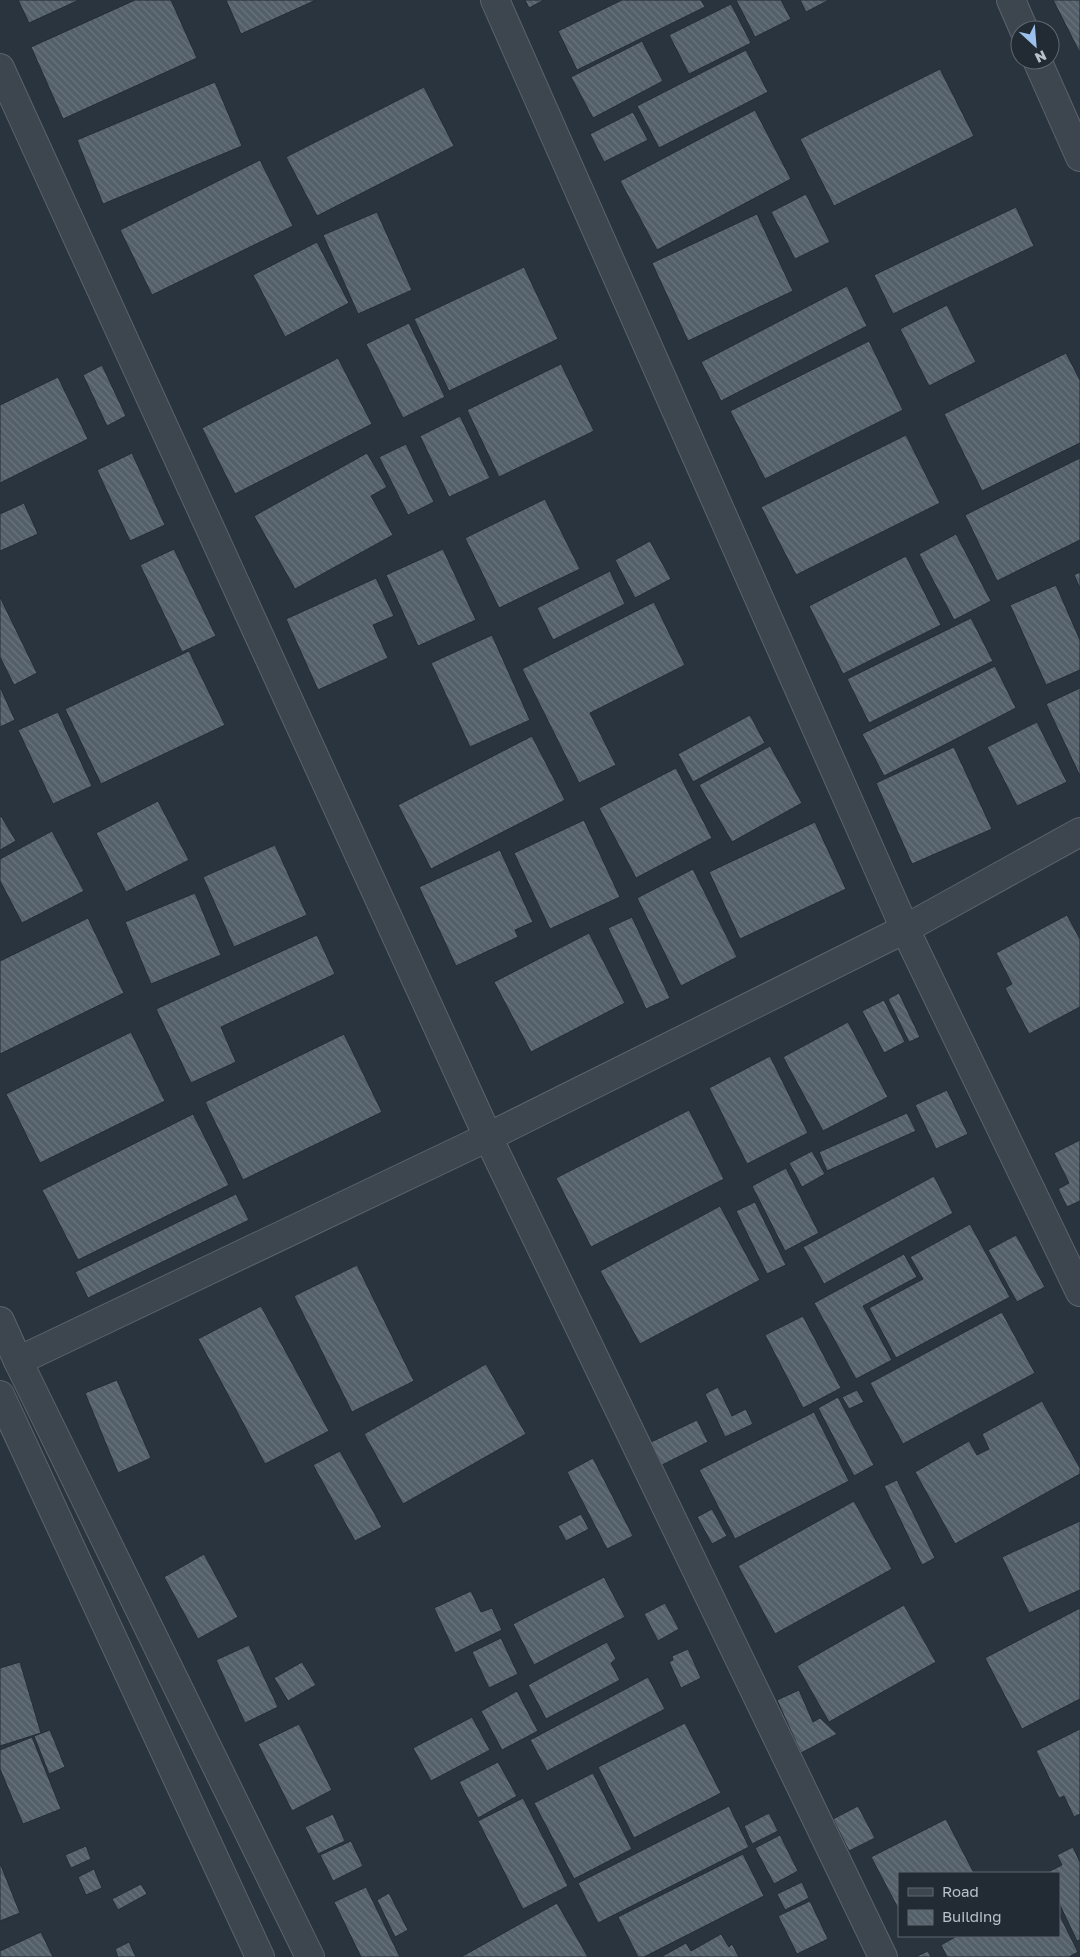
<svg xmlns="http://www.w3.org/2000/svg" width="1080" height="1957" viewBox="0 0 1080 1957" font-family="'Golos Text',sans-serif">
<defs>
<pattern id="building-back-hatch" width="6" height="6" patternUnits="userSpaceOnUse" patternTransform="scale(1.25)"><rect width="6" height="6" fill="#535f69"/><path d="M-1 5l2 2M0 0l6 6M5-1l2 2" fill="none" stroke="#6a747d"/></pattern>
</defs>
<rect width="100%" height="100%" fill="#2a343f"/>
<g fill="url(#building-back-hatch)" stroke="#242d36">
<path d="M18 0H79L29 23Z"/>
<path d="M135 0H171L197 58 63 119 31 47Z"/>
<path d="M226 0H316L241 34Z"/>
<path d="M525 0H544L529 8Z"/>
<path d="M622 0H701L705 7 577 70 558 31Z"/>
<path d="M736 0H781L791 19 755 37Z"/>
<path d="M800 0H829L806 12Z"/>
<path d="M1053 0H1080V53Z"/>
<path d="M731 4 751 43 689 74 669 35Z"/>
<path d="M642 41 663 81 593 118 571 77Z"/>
<path d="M746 50 768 92 659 148 637 106Z"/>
<path d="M940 69 974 136 834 206 800 139Z"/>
<path d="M215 82 242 146 103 204 77 140Z"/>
<path d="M424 87 454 146 317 216 286 157Z"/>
<path d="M755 110 791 179 657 250 620 181Z"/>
<path d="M633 112 648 140 604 162 590 134Z"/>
<path d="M260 160 293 226 152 295 120 230Z"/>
<path d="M806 194 830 242 795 259 771 212Z"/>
<path d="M1016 207 1034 246 893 314 874 275Z"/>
<path d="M377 212 412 290 358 314 323 235Z"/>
<path d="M757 214 793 291 688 341 652 263Z"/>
<path d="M317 242 349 303 285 337 253 275Z"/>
<path d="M524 267 558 339 449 391 414 319Z"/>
<path d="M847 286 867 326 721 401 701 362Z"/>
<path d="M947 305 976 362 929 386 900 329Z"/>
<path d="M409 323 445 397 403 418 366 344Z"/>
<path d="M869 341 903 410 765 479 730 411Z"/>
<path d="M1066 353 1080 380V443L982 491 944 414Z"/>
<path d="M338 358 372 424 235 494 202 428Z"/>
<path d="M561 364 594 431 499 477 467 410Z"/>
<path d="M102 365 126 416 107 426 83 375Z"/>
<path d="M58 377 88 439 0 483V405Z"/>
<path d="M460 416 490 478 449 497 420 436Z"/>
<path d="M906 435 940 503 796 575 761 507Z"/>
<path d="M406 444 434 502 408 515 379 457Z"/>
<path d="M132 453 165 525 130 541 97 470Z"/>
<path d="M367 453 387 487 371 496 393 535 295 589 254 516Z"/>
<path d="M1080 458V540L997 581 965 515Z"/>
<path d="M545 499 580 569 499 608 465 538Z"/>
<path d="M24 503 38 534 0 551V514Z"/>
<path d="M956 534 991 601 954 620 919 554Z"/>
<path d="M650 541 671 579 635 598 615 560Z"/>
<path d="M174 549 216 636 182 652 140 565Z"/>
<path d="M443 549 476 620 418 646 386 575Z"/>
<path d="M906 556 941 625 843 674 809 606Z"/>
<path d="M610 571 625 604 553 640 537 608Z"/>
<path d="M1080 572V588L1074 575Z"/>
<path d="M376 578 394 616 373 625 388 658 318 690 286 619Z"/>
<path d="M1056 585 1080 640V670L1046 685 1010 605Z"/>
<path d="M0 597 37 673 14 685 0 657Z"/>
<path d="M654 602 685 665 590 713 616 765 579 783 522 669Z"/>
<path d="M971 618 993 661 869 723 847 679Z"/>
<path d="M492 635 530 720 470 747 431 663Z"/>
<path d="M189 651 225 725 101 784 65 709Z"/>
<path d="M995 666 1016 708 884 776 862 734Z"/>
<path d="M0 687 15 720 0 727Z"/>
<path d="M1080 688V776L1046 704Z"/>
<path d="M58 712 92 786 53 804 18 730Z"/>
<path d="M750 715 765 743 693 782 678 754Z"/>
<path d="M1037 722 1067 782 1017 806 987 747Z"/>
<path d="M532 736 565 800 431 869 398 805Z"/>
<path d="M770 746 802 803 732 842 699 785Z"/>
<path d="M954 747 992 829 912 864 876 783Z"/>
<path d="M676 768 712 838 636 878 599 808Z"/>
<path d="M158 801 189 860 126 892 96 833Z"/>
<path d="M1 816 16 841 0 850V817Z"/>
<path d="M584 820 620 897 550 929 514 853Z"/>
<path d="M815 822 846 889 740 939 709 872Z"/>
<path d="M52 831 84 891 22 923 0 881V859Z"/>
<path d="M275 845 307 915 234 947 203 877Z"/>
<path d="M500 850 533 922 515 930 518 937 456 966 419 887Z"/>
<path d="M693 869 737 957 681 986 637 898Z"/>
<path d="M195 893 221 955 151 984 125 922Z"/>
<path d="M1067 915 1080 939V1007L1029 1034 1005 988 1012 984 996 953Z"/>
<path d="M632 917 670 998 646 1009 608 928Z"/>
<path d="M88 918 124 993 0 1054V961Z"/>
<path d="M589 933 625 1003 531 1052 494 982Z"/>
<path d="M317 935 335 974 221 1027 236 1062 191 1083 156 1009Z"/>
<path d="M899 993 920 1037 909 1042 888 999Z"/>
<path d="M884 1000 905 1042 884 1053 862 1011Z"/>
<path d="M848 1022 888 1097 823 1131 783 1057Z"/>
<path d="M131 1032 165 1101 40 1163 6 1094Z"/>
<path d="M344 1034 382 1112 243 1180 205 1102Z"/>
<path d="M770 1056 808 1133 747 1164 709 1088Z"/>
<path d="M947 1090 968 1134 936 1149 915 1105Z"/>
<path d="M689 1110 724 1179 591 1247 556 1178Z"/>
<path d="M907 1113 916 1131 827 1171 819 1152Z"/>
<path d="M193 1114 229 1185 78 1260 42 1190Z"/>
<path d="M1080 1140V1201L1067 1207 1058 1189 1069 1183 1054 1153Z"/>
<path d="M812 1151 825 1174 802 1187 789 1163Z"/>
<path d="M786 1168 819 1233 785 1251 752 1186Z"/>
<path d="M934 1176 953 1213 824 1284 803 1247Z"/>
<path d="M236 1194 249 1220 88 1298 75 1272Z"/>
<path d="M755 1202 786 1265 767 1274 736 1211Z"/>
<path d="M720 1206 760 1280 640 1344 600 1271Z"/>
<path d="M970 1224 1010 1297 896 1358 869 1308 923 1279 910 1257Z"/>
<path d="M1016 1235 1045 1287 1017 1302 988 1250Z"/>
<path d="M904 1254 917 1277 863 1306 892 1360 856 1379 814 1303Z"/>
<path d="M357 1265 414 1381 352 1412 294 1296Z"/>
<path d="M261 1306 329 1431 265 1464 198 1339Z"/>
<path d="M1002 1312 1035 1373 903 1444 870 1383Z"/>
<path d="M803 1316 841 1388 803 1408 765 1335Z"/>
<path d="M486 1364 526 1434 403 1504 364 1434Z"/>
<path d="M117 1380 151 1458 118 1473 85 1393Z"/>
<path d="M718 1387 732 1416 746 1409 753 1424 725 1437 705 1394Z"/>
<path d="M857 1390 864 1402 849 1409 842 1397Z"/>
<path d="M838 1397 874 1465 854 1476 818 1408Z"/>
<path d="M1042 1401 1080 1468V1474L955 1544 915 1472 969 1441 977 1455 989 1449 982 1434Z"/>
<path d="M814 1412 849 1481 735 1539 699 1470Z"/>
<path d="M697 1420 708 1442 660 1466 649 1443Z"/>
<path d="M340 1451 382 1527 355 1541 313 1465Z"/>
<path d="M593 1458 633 1536 607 1549 567 1472Z"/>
<path d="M897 1480 935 1558 922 1565 884 1486Z"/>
<path d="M854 1501 892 1569 775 1634 738 1566Z"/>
<path d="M712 1509 727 1536 712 1544 697 1517Z"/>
<path d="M581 1514 589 1529 566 1541 558 1526Z"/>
<path d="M1080 1521V1590L1029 1613 1002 1557Z"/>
<path d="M204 1554 238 1617 198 1639 164 1577Z"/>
<path d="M604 1577 625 1617 534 1665 513 1624Z"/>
<path d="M471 1591 481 1612 492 1608 502 1630 455 1653 434 1608Z"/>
<path d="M665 1603 679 1629 658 1641 644 1614Z"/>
<path d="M904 1605 936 1662 829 1722 797 1666Z"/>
<path d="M1080 1608V1699L1022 1729 985 1658Z"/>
<path d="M501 1638 518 1674 489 1688 472 1652Z"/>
<path d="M607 1642 616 1659 611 1663 620 1680 546 1719 528 1685Z"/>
<path d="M249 1645 278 1707 245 1723 216 1660Z"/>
<path d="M688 1649 701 1678 681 1688 669 1662 673 1660 672 1656Z"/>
<path d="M20 1662 41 1733 0 1746V1668Z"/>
<path d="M302 1662 316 1685 288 1701 274 1678Z"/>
<path d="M648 1677 665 1709 547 1771 530 1740Z"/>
<path d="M799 1690 813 1722 820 1718 837 1734 801 1753 777 1700Z"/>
<path d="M517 1691 538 1731 502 1750 481 1711Z"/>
<path d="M472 1717 490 1750 431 1781 413 1748Z"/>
<path d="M685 1723 721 1793 634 1838 598 1767Z"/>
<path d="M299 1724 332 1790 292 1811 258 1744Z"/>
<path d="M1080 1729V1814L1074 1817 1064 1796 1059 1798 1036 1751Z"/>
<path d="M50 1730 65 1767 49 1774 34 1736Z"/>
<path d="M32 1737 61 1809 23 1824 0 1769V1750Z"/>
<path d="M498 1762 517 1796 478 1818 459 1782Z"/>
<path d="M593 1773 632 1849 574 1879 534 1803Z"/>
<path d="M523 1798 568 1886 523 1909 478 1821Z"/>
<path d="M729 1806 749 1847 598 1923 578 1883Z"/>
<path d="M858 1806 875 1838 849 1851 833 1819Z"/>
<path d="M769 1813 778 1831 752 1844 744 1826Z"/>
<path d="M333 1814 345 1841 318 1854 305 1827Z"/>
<path d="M946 1819 974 1873H899V1910L871 1857Z"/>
<path d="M780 1835 798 1871 774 1884 755 1848Z"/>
<path d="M351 1841 363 1866 333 1881 320 1855Z"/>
<path d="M86 1846 91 1859 71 1868 65 1855Z"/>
<path d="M1073 1847 1080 1862V1940L1077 1941 1059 1903V1873H1046L1062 1865 1057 1855Z"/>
<path d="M743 1854 764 1896 644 1957H638L618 1917Z"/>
<path d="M0 1863 20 1913 0 1921Z"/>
<path d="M94 1869 102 1888 86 1895 78 1877Z"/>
<path d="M802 1882 809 1898 785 1910 777 1894Z"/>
<path d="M141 1884 147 1894 118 1910 112 1899Z"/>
<path d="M366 1887 400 1957H361L334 1902Z"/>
<path d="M389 1893 408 1930 395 1937 377 1900Z"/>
<path d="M810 1901 828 1939 797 1954 778 1916Z"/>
<path d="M557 1903 588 1957H461Z"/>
<path d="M1059 1914 1078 1952 1069 1957H947L941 1945 957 1936H1059Z"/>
<path d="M41 1932 53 1957H0V1951Z"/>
<path d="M721 1934 729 1947 732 1944 739 1957H661L686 1943 691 1951Z"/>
<path d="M129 1942 136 1957H118L115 1949Z"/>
<path d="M928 1951 931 1957H915Z"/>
</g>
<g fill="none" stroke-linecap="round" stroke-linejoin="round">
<defs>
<g id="street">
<path d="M495 0 905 929 1080 1292"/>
<path d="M1011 0 1024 30"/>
<path d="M1037 60 1080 157"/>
<path d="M0 68 488 1137 883 1957"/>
<path d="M0 1321 18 1361 310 1957"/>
<path d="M18 1361 488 1137 905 929 1080 832"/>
<path d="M0 1395 260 1957"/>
</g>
</defs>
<use href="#street" stroke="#5b646c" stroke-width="30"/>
<use href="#street" stroke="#3d464f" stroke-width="28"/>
</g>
<rect x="898" y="1872" width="162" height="65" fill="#222b34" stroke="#5f6770"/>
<rect x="908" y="1888" width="25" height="8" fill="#3d464f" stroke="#5f6770"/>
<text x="942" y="1897" font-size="15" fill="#bac1c9">Road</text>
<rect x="908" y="1910" width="25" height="15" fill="url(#building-back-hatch)" stroke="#5f6770"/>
<text x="942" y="1922" font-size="15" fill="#bac1c9">Building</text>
<g transform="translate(1035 45) rotate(154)"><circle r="24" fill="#222b34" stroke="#5f6770"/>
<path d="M0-4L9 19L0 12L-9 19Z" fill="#9cc1ed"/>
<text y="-8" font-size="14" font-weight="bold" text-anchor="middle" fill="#bac1c9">N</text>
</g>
</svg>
